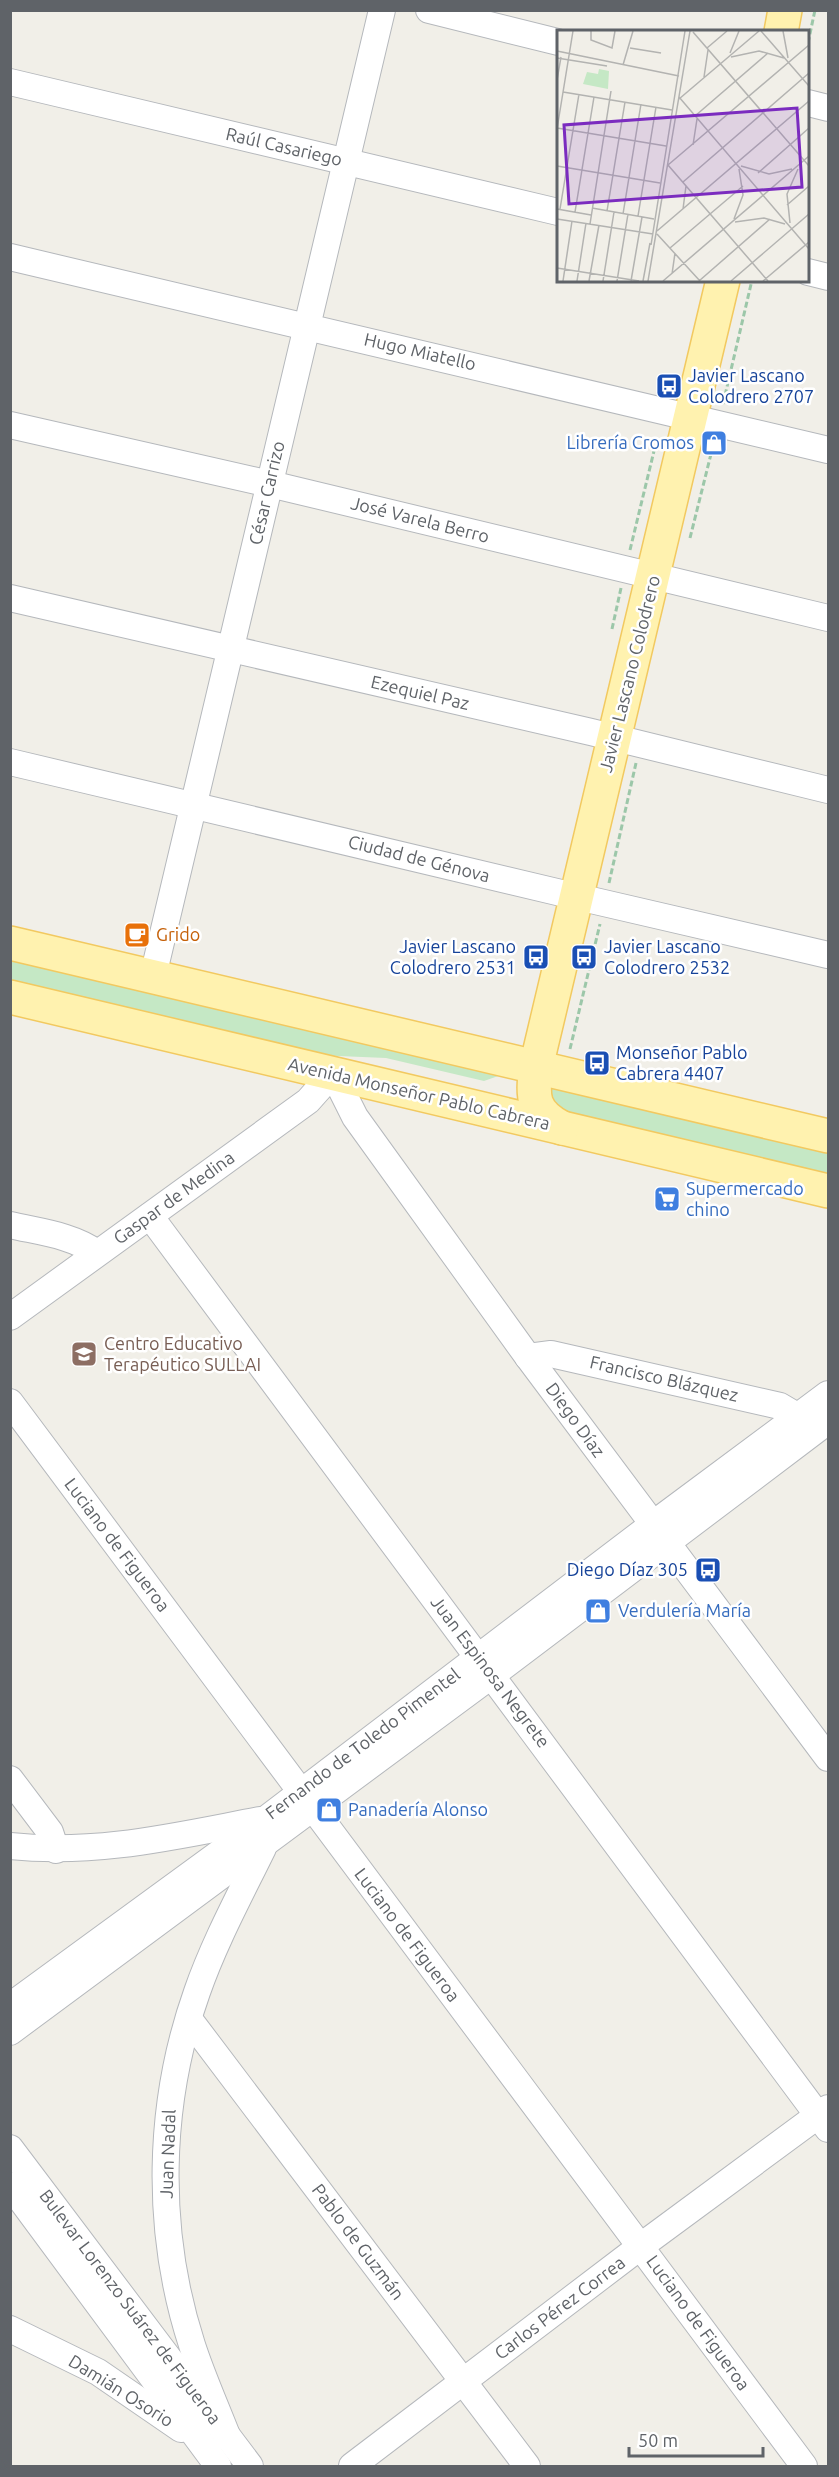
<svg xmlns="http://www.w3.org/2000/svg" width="839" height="2477" viewBox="0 0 839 2477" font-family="Ubuntu,sans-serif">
<rect width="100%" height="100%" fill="#f1efe8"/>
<g fill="#c5e8c5">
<path d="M11 955 501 1075 484 1081 386 1058 315 1055 11 985Z"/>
<path d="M546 1078 828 1149V1177L569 1116 553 1106Z"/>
</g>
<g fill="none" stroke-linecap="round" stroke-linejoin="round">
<defs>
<g id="minor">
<path d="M429 10 558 42"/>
<path d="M10 82 558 212"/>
<path d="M808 103 828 108"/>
<path d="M10 257 828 450"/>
<path d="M808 272 828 277"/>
<path d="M10 425 270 484 828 618"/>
<path d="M10 598 591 732 828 790"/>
<path d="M10 762 578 897 828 955"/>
<path d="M153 976 382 10"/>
<path d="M150 1216 828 2129"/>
<path d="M10 1225C40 1232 72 1235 97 1253"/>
<path d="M10 1317 308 1101 333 1073 355 1117 528 1357 828 1758"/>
<path d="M528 1357 551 1354 780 1406 797 1416"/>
<path d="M10 1402 804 2466"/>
<path d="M10 1779 50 1832 56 1850"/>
<path d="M10 1846C98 1855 175 1836 260 1820"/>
<path d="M10 2006 266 1819 652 1525 828 1394"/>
<path d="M189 2019 527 2466"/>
<path d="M10 2032 492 1675 828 1421"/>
<path d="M10 2148 250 2466"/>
<path d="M10 2185 218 2466"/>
<path d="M10 2329 98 2372 181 2429"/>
<path d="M228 2438C216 2407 202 2376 192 2345 155 2231 157 2105 197 1992 214 1943 240 1895 263 1848"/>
<path d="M352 2466 641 2246 828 2108"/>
</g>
<g id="major">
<path d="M781 32 785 10"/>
<path d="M10 943 828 1136"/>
<path d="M10 997 828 1191"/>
<path d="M562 1128C532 1112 532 1097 536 1067L723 280"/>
</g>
</defs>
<use href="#minor" stroke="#b5b8bc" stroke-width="28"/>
<use href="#major" stroke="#f2c960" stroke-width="36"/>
<g stroke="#9cc7a9" stroke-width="3" stroke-dasharray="6 3" stroke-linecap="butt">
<path d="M808 43 815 10"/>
<path d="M723 404 752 280"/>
<path d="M690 538 713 446"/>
<path d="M630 550 654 451"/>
<path d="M612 629 621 588"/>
<path d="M609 883 636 763"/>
<path d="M570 1049 600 924"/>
</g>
<use href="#minor" stroke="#fff" stroke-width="26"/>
<use href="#major" stroke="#fff2af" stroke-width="33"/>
</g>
<defs>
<symbol id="bus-square" viewBox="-11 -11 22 22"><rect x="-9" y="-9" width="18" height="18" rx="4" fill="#1a4fb4" stroke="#fff"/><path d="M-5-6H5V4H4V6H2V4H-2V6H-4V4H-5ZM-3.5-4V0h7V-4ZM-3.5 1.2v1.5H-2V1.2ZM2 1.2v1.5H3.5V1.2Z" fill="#fff"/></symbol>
<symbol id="shop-square" viewBox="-11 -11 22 22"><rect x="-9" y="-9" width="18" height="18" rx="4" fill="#3f7fe0" stroke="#fff"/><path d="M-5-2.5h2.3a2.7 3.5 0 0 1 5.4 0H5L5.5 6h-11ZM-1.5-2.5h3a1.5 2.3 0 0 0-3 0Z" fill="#fff"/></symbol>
<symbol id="cafe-square" viewBox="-11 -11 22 22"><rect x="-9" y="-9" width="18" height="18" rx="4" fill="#e8710a" stroke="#fff"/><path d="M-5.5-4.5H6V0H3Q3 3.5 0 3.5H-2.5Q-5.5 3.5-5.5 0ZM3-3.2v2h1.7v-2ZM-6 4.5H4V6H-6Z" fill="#fff"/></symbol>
<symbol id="supermarket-square" viewBox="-11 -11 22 22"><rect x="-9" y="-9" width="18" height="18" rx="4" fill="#3f7fe0" stroke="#fff"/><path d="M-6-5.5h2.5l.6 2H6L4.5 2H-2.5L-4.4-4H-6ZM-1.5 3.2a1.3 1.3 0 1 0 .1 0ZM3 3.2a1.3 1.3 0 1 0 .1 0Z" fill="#fff"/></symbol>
<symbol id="school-square" viewBox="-11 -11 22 22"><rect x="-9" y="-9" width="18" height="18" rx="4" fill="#8d6e63" stroke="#fff"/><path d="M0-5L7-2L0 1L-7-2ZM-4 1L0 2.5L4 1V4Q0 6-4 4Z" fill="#fff"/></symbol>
</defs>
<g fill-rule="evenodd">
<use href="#bus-square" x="654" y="371" width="30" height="30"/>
<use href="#shop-square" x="699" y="428" width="30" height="30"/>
<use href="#cafe-square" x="122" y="920" width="30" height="30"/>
<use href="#bus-square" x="521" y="942" width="30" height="30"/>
<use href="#bus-square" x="569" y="942" width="30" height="30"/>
<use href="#bus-square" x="582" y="1048" width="30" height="30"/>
<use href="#supermarket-square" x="652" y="1184" width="30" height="30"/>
<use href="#school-square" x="69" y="1339" width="30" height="30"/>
<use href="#bus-square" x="693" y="1555" width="30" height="30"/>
<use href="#shop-square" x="583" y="1596" width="30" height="30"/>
<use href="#shop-square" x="314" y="1795" width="30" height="30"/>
</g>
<g text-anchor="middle" stroke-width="5" stroke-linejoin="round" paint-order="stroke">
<g font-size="18" fill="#5f6368" stroke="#fff">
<text transform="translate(284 147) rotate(13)" y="6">Raúl Casariego</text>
<text transform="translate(420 352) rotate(13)" y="6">Hugo Miatello</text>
<text transform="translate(267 493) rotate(-77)" y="6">César Carrizo</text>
<text transform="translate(420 520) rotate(14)" y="6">José Varela Berro</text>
<text transform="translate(630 674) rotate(-76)" y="6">Javier Lascano Colodrero</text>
<text transform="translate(420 693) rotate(13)" y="6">Ezequiel Paz</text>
<text transform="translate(419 859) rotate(14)" y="6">Ciudad de Génova</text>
<text transform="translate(419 1094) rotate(13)" y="6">Avenida Monseñor Pablo Cabrera</text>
<text transform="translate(174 1198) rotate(-36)" y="6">Gaspar de Medina</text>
<text transform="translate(664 1379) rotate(13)" y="6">Francisco Blázquez</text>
<text transform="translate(575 1420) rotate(54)" y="6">Diego Díaz</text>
<text transform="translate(117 1545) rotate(53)" y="6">Luciano de Figueroa</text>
<text transform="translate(490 1672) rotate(53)" y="6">Juan Espinosa Negrete</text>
<text transform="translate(363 1744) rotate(-37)" y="6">Fernando de Toledo Pimentel</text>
<text transform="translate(407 1935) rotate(53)" y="6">Luciano de Figueroa</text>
<text transform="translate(168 2154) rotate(-88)" y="6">Juan Nadal</text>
<text transform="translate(358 2242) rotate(53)" y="6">Pablo de Guzmán</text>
<text transform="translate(130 2307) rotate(53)" y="6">Bulevar Lorenzo Suárez de Figueroa</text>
<text transform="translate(560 2308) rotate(-37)" y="6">Carlos Pérez Correa</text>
<text transform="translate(698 2323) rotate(54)" y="6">Luciano de Figueroa</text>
<text transform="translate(121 2391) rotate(32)" y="6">Damián Osorio</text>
</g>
<g font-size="18" fill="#164399" stroke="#fff" text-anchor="start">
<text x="688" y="382">Javier Lascano<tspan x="688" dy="21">Colodrero 2707</tspan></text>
<text x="516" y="953" text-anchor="end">Javier Lascano<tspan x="516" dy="21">Colodrero 2531</tspan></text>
<text x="604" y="953">Javier Lascano<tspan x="604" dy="21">Colodrero 2532</tspan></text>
<text x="616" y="1059">Monseñor Pablo<tspan x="616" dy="21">Cabrera 4407</tspan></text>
<text x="688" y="1576" text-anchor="end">Diego Díaz 305</text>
</g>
<g font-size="18" fill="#366cbe" stroke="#fff" text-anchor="start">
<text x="694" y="449" text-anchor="end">Librería Cromos</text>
<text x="686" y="1195">Supermercado<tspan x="686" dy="21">chino</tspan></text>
<text x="618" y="1617">Verdulería María</text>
<text x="348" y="1816">Panadería Alonso</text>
</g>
<g font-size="18" fill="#c56008" stroke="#fff" text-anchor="start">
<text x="156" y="941">Grido</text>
</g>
<g font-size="18" fill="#785e54" stroke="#fff" text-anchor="start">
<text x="104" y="1350">Centro Educativo<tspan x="104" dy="21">Terapéutico SULLAI</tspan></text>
</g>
</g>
<g transform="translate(557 30)">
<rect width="252" height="252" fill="#f1efe8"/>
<path d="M42 39 52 41 51 59 26 54 30 42 41 44Z" fill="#c5e8c5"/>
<path fill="none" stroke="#b3b3b1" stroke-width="1.5" d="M34 1V10L55 18 58 1M204 1 252 56M226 1 231 28M136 2 252 136M73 18 104 23M150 18 170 1M0 21 122 46M173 23 182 1M174 27 202 21 227 28M0 28 50 36M66 35 76 1M147 47 151 20M0 50 4 27M6 62 115 80M122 67 252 219M122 69 202 1M138 86 211 23M0 98 109 116M0 99 16 1M136 115 140 89M0 136 103 153M184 136 212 144 235 139M201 143 252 98M126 152 252 43M230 175 252 156M35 178 97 189M0 179 34 185M3 179 22 64M126 179 129 156M50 181 68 72M18 182 37 67M66 184 84 74M81 186 99 77M0 189 96 204M177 189 186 165 182 139M178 192 207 188 228 194M233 193 230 164 241 139M33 194 54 61M100 201 252 71M100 204 143 251M94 215 128 1M113 218 186 156M0 238 82 251M115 244 118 223M6 251 15 191M20 251 29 193M32 251 42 195M46 251 57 182M60 251 71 184M74 251 85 187M86 251 93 213M91 251 133 1M106 251 252 126M142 251 213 189M174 251 252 184M206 251 252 212M211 251 111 135 252 15"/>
<path fill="#7b2cbf" fill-opacity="0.15" stroke="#7b2cbf" stroke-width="3" d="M240 78 245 157 12 174 7 95Z"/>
<rect width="252" height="252" fill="none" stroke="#5f6368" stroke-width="3"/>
</g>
<rect width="839" height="2477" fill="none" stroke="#5f6368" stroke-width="24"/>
<path d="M629 2447v9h134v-9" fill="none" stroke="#5f6368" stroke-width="3"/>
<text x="638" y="2447" font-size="18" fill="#5f6368" stroke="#ffffff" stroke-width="4.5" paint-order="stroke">50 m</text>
</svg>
